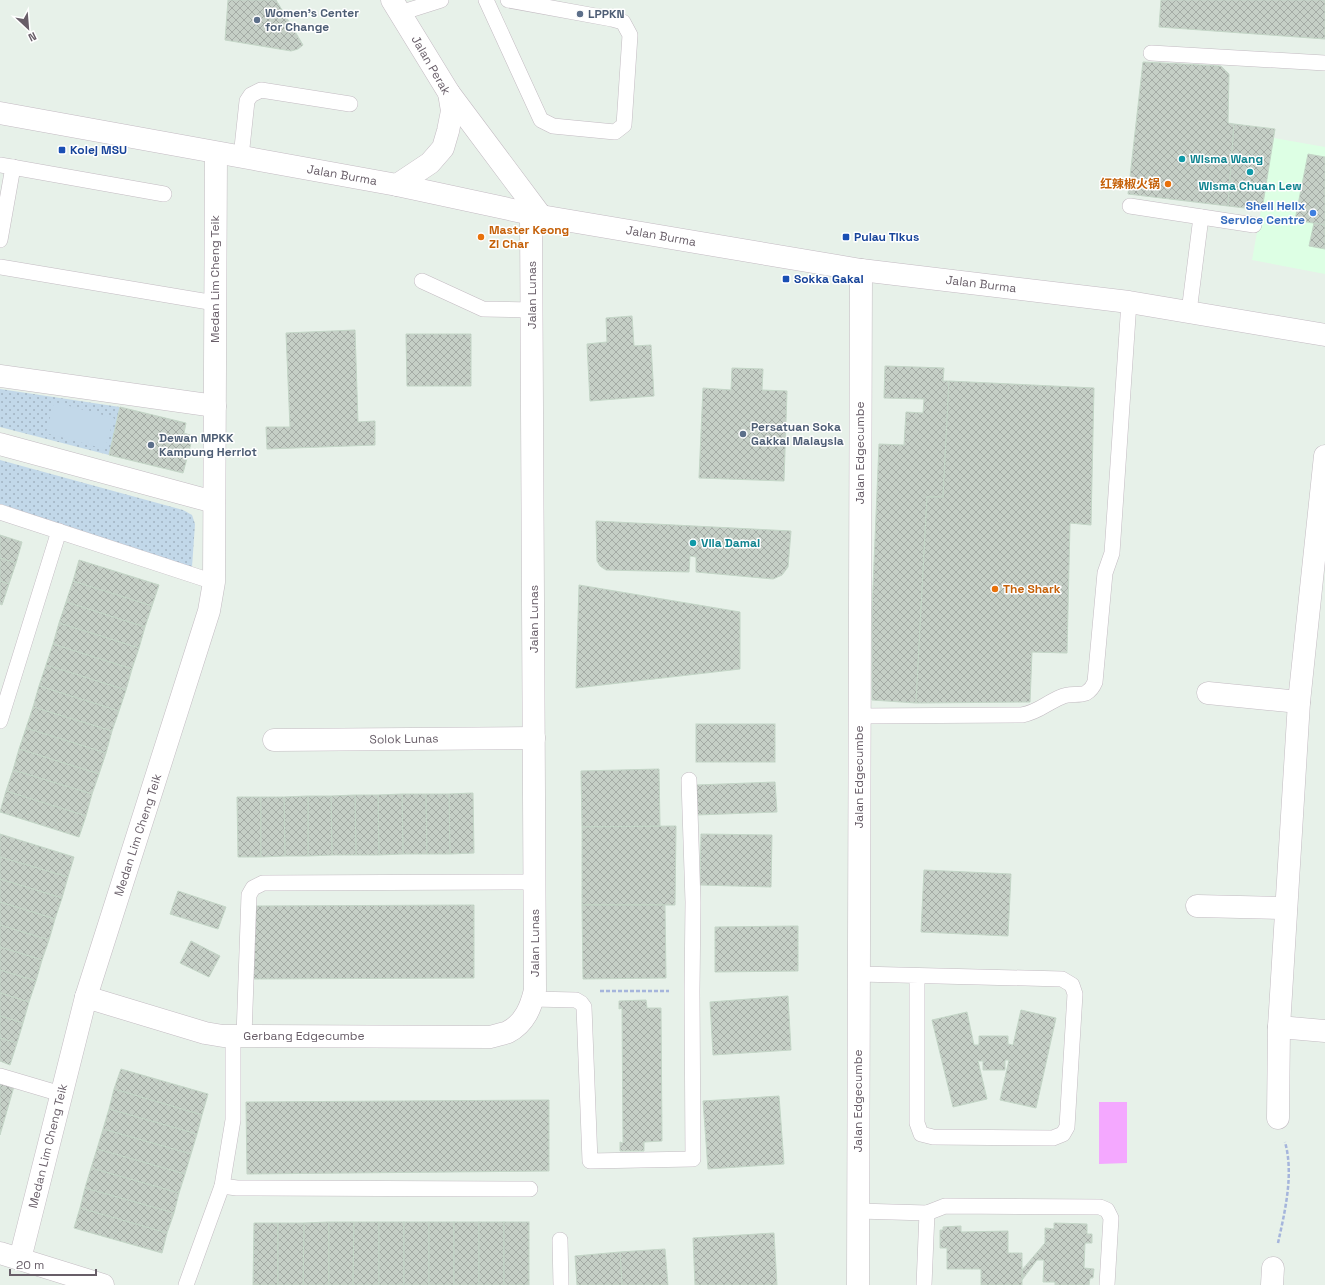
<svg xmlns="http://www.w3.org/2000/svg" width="1325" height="1285" viewBox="0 0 1325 1285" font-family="'Space Grotesk','Noto Sans SC',sans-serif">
<defs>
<pattern id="grass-dots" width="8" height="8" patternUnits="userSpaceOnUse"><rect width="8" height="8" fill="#c2d8e9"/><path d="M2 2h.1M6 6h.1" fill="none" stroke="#a1b2c1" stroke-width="1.8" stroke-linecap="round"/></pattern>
<pattern id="building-cross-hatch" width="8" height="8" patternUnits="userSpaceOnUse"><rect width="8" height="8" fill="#c5cfc6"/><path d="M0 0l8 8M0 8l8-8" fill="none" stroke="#a4aba5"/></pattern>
</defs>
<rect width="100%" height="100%" fill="#e7f1e9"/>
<path fill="#ddffe4" d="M1274 138 1325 147V274L1252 260Z"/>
<g fill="url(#grass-dots)">
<path d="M0 389 120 407 109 455 0 427Z"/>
<path d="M0 460 183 510 192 515 195 524 192 567 0 504Z"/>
</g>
<path fill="#c2d8e9" d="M54 402 114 418 105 449 46 433Z"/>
<path fill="#f4a8ff" d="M1099 1102H1127V1163L1099 1164Z"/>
<g fill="url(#building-cross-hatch)" stroke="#c4d6c7">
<path d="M228 0H276L303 45 298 49 291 51 225 40Z"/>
<path d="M1161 0H1325V39L1159 27Z"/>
<path d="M1143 62 1221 66 1229 74 1228 123 1234 124 1228 206 1128 194Z"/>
<path d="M1234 124 1275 129 1262 210 1228 206Z"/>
<path d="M1308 154 1325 157V225L1295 220Z"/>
<path d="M1314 223 1325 225V249L1309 246Z"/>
<path d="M632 316 634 346 651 345 654 396 590 401 587 344 607 342 606 318Z"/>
<path d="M355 330 358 422 375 421V445L267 449 266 427H290L286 333Z"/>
<path d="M406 334H471V386H407Z"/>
<path d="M885 366 944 368 943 381H949L943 497H927L916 703 872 700V611L879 444 904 445 906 412 923 413 924 399 884 398Z"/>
<path d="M732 368 763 369 762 390 787 391 784 481 699 478 703 388 731 390Z"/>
<path d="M949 381 1094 388 1091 525 1070 523 1067 653 1032 652 1030 702 916 703 927 497H943Z"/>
<path d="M120 407 186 423 184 433 193 436 183 473 109 455Z"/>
<path d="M596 521 791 531 788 567 782 575 773 579 696 572V557L690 556 689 572 606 570 600 566 597 561Z"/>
<path d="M0 535 22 542 16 563 0 558Z"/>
<path d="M0 558 16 563 9 584 0 581Z"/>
<path d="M79 560 159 585 152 606 73 581Z"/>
<path d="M0 581 9 584 2 605 0 604Z"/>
<path d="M73 581 152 606 145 627 66 602Z"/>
<path d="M579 585 740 612V669L576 688Z"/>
<path d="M66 602 145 627 139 648 59 623Z"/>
<path d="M59 623 139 648 132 669 53 644Z"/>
<path d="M53 644 132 669 126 690 46 665Z"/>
<path d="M46 665 126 690 119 711 39 686Z"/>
<path d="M39 686 119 711 112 731 33 707Z"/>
<path d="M33 707 112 731 106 753 26 728Z"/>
<rect x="696" y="724" width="79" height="38"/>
<path d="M26 728 106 753 99 774 19 749Z"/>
<path d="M19 749 99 774 92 794 13 770Z"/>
<path d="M659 769 660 826 582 827 581 771Z"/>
<path d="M13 770 92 794 86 816 6 791Z"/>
<path d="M775 782 777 812 697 815 696 785Z"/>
<path d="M6 791 86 816 79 837 0 812Z"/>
<path d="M473 793 474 853 450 854 449 794Z"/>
<path d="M402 794H426L427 854H403Z"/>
<path d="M402 794 403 854 379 855 378 795Z"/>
<path d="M426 794H449L450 854H427Z"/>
<path d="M355 795H378L379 855H356Z"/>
<path d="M355 795 356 855H332L331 796Z"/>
<path d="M308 796H331L332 855 308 856Z"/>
<path d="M308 796V856H285L284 797Z"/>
<path d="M237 797H261V857H238Z"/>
<path d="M261 797H284L285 856 261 857Z"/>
<path d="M676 826 675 905H582V827Z"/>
<path d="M0 834 74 857 68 877 0 857Z"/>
<path d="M701 834 772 835 771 887 700 885Z"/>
<path d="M0 857 68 877 62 898 0 879Z"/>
<path d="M924 870 1011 874 1008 936 921 932Z"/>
<path d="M0 879 62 898 55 919 0 902Z"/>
<path d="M178 891 226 907 218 929 170 914Z"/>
<path d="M0 902 55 919 49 940 0 925Z"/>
<path d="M474 905V978L253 979V906Z"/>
<path d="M582 905H665L666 978 583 979Z"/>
<path d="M0 925 49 940 42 960 0 947Z"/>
<path d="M798 926V971L715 972V927Z"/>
<path d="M191 941 220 956 209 977 180 963Z"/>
<path d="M0 947 42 960 36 981 0 970Z"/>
<path d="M0 970 36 981 29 1002 0 993Z"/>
<path d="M0 993 29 1002 23 1023 0 1016Z"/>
<path d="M788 996 791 1050 713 1055 710 1002Z"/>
<path d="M646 1000 647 1008H661L662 1141 644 1142V1151H620V1142L623 1143 622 1008 619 1009V1001Z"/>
<path d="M1021 1010 1056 1018 1036 1108 1000 1100 1009 1060H1005V1070H983V1061H978L987 1099 953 1107 932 1020 967 1012 974 1045H979V1036H1008V1044L1013 1045Z"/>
<path d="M0 1016 23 1023 17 1043 0 1038Z"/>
<path d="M0 1038 17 1043 10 1065 0 1061Z"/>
<path d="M121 1069 208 1094 202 1115 114 1089Z"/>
<path d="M0 1079 15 1083 0 1135Z"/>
<path d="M114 1089 202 1115 197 1134 109 1109Z"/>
<path d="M779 1096 784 1164 708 1169 703 1101Z"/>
<path d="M549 1100V1171L247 1174 246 1102Z"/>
<path d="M109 1109 197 1134 191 1154 103 1129Z"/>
<path d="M103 1129 191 1154 185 1174 97 1149Z"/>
<path d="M97 1149 185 1174 179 1193 91 1168Z"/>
<path d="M91 1168 179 1193 174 1213 85 1188Z"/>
<path d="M85 1188 174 1213 167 1233 80 1208Z"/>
<path d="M80 1208 167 1233 162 1253 74 1228Z"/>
<path d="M329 1222V1285H303L304 1223Z"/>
<path d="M329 1222H354L353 1285H329Z"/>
<path d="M354 1222H379V1285H353Z"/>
<rect x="379" y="1222" width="25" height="63"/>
<rect x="404" y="1222" width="25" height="63"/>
<rect x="429" y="1222" width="25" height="63"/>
<rect x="454" y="1222" width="25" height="63"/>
<rect x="479" y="1222" width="25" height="63"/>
<rect x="504" y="1222" width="25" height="63"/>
<path d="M254 1223H278V1285H253Z"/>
<path d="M278 1223H304L303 1285H278Z"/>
<path d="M1054 1223 1087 1224V1234H1092V1243H1085L1084 1268 1094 1269 1093 1278H1090L1089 1285H1055V1282H1043L1044 1260H1037L1022 1280V1270L1045 1243V1228L1054 1229Z"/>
<path d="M961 1226V1232L1008 1231V1253H1022V1285H981V1269H947V1248H940V1230H943V1227Z"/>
<path d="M774 1233 777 1285H695L693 1238Z"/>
<path d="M665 1249 668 1285H622L620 1252Z"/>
<path d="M620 1252 622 1285H577L575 1256Z"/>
</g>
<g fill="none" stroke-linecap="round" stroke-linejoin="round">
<defs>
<g id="service">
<path d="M486 0 541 120 553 126 615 132 624 125 630 35 623 22 612 19 508 0"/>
<path d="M400 13 441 0"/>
<path d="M1151 53 1325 63"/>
<path d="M241 157 247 101 251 95 261 90 350 104"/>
<path d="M0 165 164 194"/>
<path d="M1130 206 1254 225"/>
<path d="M0 240 13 167"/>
<path d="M0 267 215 303"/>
<path d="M422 281 483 309 532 310"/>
<path d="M1189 312 1201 217"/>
<path d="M0 512 214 582"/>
<path d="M859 716 1022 715C1039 712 1046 703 1061 697 1069 693 1078 696 1086 693 1091 690 1093 687 1095 682L1105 573 1112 553 1129 302"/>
<path d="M0 721 59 531"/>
<path d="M859 974 1062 979 1072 985 1075 994 1067 1127 1063 1134 1053 1138 933 1137 921 1134 917 1123V976"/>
<path d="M533 999 576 1000 581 1003 584 1007 590 1161 693 1159 692 991 693 902 689 780"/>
<path d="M244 1036 249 895 253 888 263 883 535 882"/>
<path d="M0 1076 61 1094"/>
<path d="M222 1186 237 1188 530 1189"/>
<path d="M858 1211 927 1213"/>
<path d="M560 1240 561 1285"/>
<path d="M186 1285 222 1186 233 1120V1036"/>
<path d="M924 1285 927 1213 945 1206 1100 1207 1107 1210 1111 1218 1107 1285"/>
</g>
<g id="minor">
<path d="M449 93 541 216"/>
<path d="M0 376 215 406"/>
<path d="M0 444 214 502"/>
<path d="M1208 693 1299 702"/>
<path d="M274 740 534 738"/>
<path d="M1197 906 1286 908"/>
<path d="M86 997 205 1033 223 1036 490 1037C496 1035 503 1034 508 1032 525 1023 531 1007 535 990L531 214"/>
<path d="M1279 1027 1325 1031"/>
<path d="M1278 1118 1279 1027 1299 702 1325 456"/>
<path d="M0 1253 103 1285"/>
<path d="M20 1259 86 997 209 611 214 582 216 153"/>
<path d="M858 1285 861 270"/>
<path d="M1272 1285 1273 1268"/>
</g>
<g id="secondary">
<path d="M392 0 449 93 452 111 448 131 443 148 430 163 397 185"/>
<path d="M0 113 397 185 541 216 861 270 1129 302 1325 335"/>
</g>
</defs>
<use href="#service" stroke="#c3bbc2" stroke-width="16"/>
<use href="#minor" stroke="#c3bbc2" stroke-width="23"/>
<use href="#secondary" stroke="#c3bac2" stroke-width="23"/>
<g stroke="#a5b5dc" stroke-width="2.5" stroke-dasharray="4 2" stroke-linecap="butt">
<path d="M600 991H669"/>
<path d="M1278 1243C1285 1211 1294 1174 1285 1142"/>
</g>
<use href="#service" stroke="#fff" stroke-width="15"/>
<use href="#minor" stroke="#fff" stroke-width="22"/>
<use href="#secondary" stroke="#fff" stroke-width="22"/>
</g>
<g fill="#5c6f8a" stroke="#fff" stroke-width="1.5">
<circle cx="580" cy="14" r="4"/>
<circle cx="257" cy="20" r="4"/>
<circle cx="743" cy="434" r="4"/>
<circle cx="151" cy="445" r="4"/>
</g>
<g fill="#1a4fb4" stroke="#fff" stroke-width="1.5">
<rect x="58" y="146" width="8" height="8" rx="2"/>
<rect x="842" y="233" width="8" height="8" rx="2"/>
<rect x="782" y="275" width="8" height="8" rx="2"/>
</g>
<g fill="#0f9aa8" stroke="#fff" stroke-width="1.5">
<circle cx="1182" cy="159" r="4"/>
<circle cx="1250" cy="172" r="4"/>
<circle cx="693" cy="543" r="4"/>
</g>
<g fill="#e8710a" stroke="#fff" stroke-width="1.5">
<circle cx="1168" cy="184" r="4"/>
<circle cx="481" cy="237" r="4"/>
<circle cx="995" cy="589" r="4"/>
</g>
<circle fill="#3f7fe0" stroke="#fff" stroke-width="1.5" cx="1313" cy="213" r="4"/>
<g text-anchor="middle" stroke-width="3" stroke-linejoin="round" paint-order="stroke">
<g font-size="12" font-weight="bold" fill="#4e5e75" stroke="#fff" text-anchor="start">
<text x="265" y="17">Women's Center<tspan x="265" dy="14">for Change</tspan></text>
<text x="588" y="18">LPPKN</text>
<text x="751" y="431">Persatuan Soka<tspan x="751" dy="14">Gakkai Malaysia</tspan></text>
<text x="159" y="442">Dewan MPKK<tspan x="159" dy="14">Kampung Herriot</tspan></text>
</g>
<g font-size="12" fill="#685e68" stroke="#fff">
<text transform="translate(431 65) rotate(60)" y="4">Jalan Perak</text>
<text transform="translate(342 175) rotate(10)" y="4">Jalan Burma</text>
<text transform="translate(661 236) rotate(10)" y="4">Jalan Burma</text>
<text transform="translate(215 279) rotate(-90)" y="4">Medan Lim Cheng Teik</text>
<text transform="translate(981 284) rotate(7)" y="4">Jalan Burma</text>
<text transform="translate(532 295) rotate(-90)" y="4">Jalan Lunas</text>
<text transform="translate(860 453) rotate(-90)" y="4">Jalan Edgecumbe</text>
<text transform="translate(534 619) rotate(-90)" y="4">Jalan Lunas</text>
<text transform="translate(404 739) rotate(-1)" y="4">Solok Lunas</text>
<text transform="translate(859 777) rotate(-90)" y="4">Jalan Edgecumbe</text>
<text transform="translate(138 835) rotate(-72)" y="4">Medan Lim Cheng Teik</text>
<text transform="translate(535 943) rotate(-90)" y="4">Jalan Lunas</text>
<text x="304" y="1040">Gerbang Edgecumbe</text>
<text transform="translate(858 1101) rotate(-90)" y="4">Jalan Edgecumbe</text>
<text transform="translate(48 1146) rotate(-76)" y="4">Medan Lim Cheng Teik</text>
</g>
<g font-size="12" font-weight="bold" fill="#164399" stroke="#fff" text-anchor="start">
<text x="70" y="154">Kolej MSU</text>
<text x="854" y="241">Pulau Tikus</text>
<text x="794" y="283">Sokka Gakai</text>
</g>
<g font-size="12" font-weight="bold" fill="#0d838f" stroke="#fff" text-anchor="start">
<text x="1190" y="163">Wisma Wang</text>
<text x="1250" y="190" text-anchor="middle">Wisma Chuan Lew</text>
<text x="701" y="547">Vila Damai</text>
</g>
<g font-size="12" font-weight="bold" fill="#c56008" stroke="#fff" text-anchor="start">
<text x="1160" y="188" text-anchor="end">红辣椒火锅</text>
<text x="489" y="234">Master Keong<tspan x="489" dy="14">Zi Char</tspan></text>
<text x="1003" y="593">The Shark</text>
</g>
<g font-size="12" font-weight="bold" fill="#366cbe" stroke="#fff" text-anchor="end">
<text x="1305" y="210">Shell Helix<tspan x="1305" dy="14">Service Centre</tspan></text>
</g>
</g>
<g transform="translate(28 28) rotate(154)" stroke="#ffffff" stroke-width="3" paint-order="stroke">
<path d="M0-3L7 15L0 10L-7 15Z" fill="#685e68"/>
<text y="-6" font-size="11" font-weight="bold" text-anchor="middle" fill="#685e68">N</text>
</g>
<path d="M10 1269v6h86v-6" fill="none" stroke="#685e68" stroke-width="2"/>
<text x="16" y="1269" font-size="12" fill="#685e68" stroke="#ffffff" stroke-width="3" paint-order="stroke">20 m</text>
</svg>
